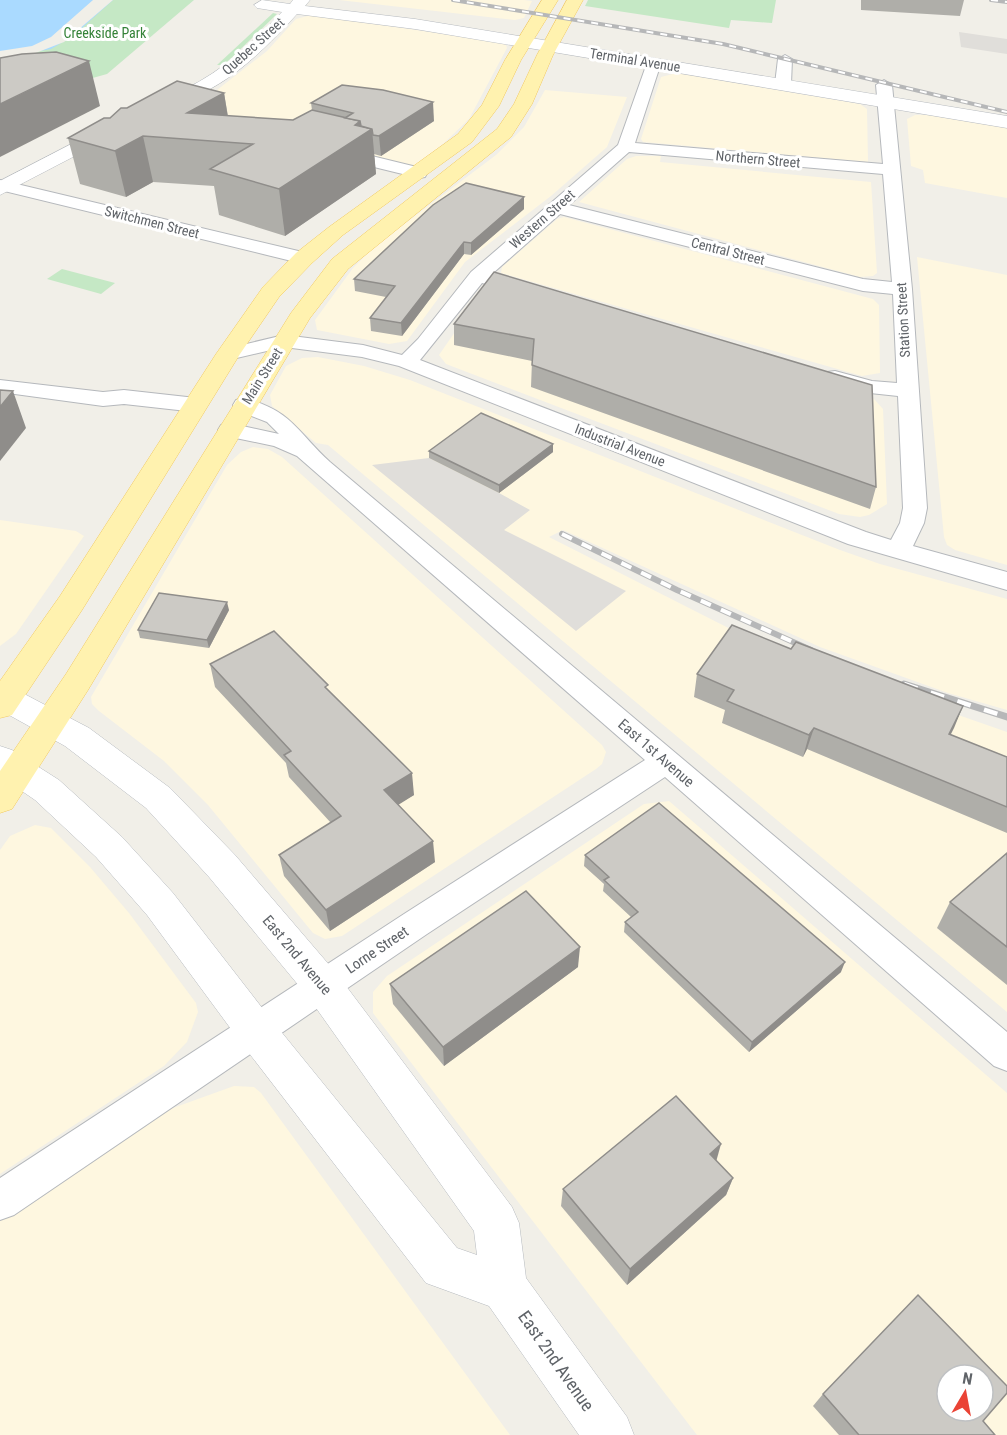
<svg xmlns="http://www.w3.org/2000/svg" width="1007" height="1435" viewBox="0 0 1007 1435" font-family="'Roboto Condensed',sans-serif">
<rect width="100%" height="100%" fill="#f1efe8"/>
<g fill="#fef7e0" fill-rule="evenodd">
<path d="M339 0H524L532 1 524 18 515 20Z"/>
<path d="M311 15 500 42 506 45 507 48 469 119 443 144 412 168 187 110 217 90 267 51 296 19Z"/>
<path d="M677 73 860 104 867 109 868 162 643 142 641 139 661 77Z"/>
<path d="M545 90 627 97 607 147 551 196 465 262 407 341 389 344 317 330 315 320 353 268 375 246 496 155 524 127Z"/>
<path d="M915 115H927L1007 128V198L925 183 923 170 911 166 907 119Z"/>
<path d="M636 156H661L660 162 871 182 877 273 873 276 860 277 579 202 627 159Z"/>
<path d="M564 217 873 299 879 305 880 373 862 376 501 273 502 267 557 219Z"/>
<path d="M917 257 1007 275V565L955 550 947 545 944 537Z"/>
<path d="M482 293 863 394 874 399 883 409 887 504 869 515 860 517 839 514 446 364 439 355Z"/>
<path d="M318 357 364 366 410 380 840 550 880 564 1007 599V710L948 693 820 647 563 530 549 537 772 650 1007 732V1012L328 445 316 443 272 406 270 395 286 366 302 358Z"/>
<path d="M253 447 268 449 282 457 602 745 606 752 602 764 596 769 342 936 325 939 313 933 208 805 164 761 99 711 92 704 91 697 227 465 241 452Z"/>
<path d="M0 520 76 531 84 536 16 634 0 646Z"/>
<path d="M669 801 1007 1093V1435H697L373 1013V992L387 976 644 804ZM947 1375H983V1411H947Z"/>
<path d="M35 825 51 828 90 867 129 913 196 1003 198 1012 187 1042 164 1066 0 1174V850L10 836Z"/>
<path d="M234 1086 254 1087 261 1093 510 1435H0V1220L148 1117Z"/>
</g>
<g fill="#e0deda">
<path d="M959 32 1007 39V54L961 47Z"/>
<path d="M429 458 499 493 530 510 504 530 626 591 576 631 372 465Z"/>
</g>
<g fill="#c5e8c5">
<path d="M93 0H194L107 74 89 79 0 83V51Z"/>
<path d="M588 0H776L772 23 731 20 729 28 585 6Z"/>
<path d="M273 13 277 14 224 65H217Z"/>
<path d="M62 269 115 283 101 294 47 279Z"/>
</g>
<path fill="#aadaff" d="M0 0H113L73 36 51 49 0 58Z"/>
<path fill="#f1efe8" d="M93 0H113L64 42 33 54 0 58V51L32 46 51 37Z"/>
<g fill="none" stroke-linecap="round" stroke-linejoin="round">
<defs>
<g id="minor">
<path d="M785 55 792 59 791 84 783 89 775 84 778 59Z"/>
<path d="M654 59 661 63 635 143 883 164 876 85 884 80 892 85 912 289 927 508 924 523 913 546 1007 572V590L848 544 399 366 362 357 284 347 228 360 221 358 218 354 221 350 284 335 363 345 402 355 418 339 471 272 618 145 647 63ZM629 152 883 174 892 282 863 279 569 205ZM560 214 863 291 893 294 897 383 872 381 835 371 827 372 824 377 827 382 870 393 898 396 903 508 900 523 891 540 866 532 420 360 482 283 525 295 532 293 535 289 532 285 492 274Z"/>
<path d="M339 148 425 169 427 173 425 177 419 178 333 157 331 153Z"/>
<path d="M0 180 311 254 313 258 311 262 304 264 0 190Z"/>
<path d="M0 380 103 392 124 390 196 398 204 400 207 405 204 410 196 412 124 404 103 406 0 392Z"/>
<path d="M244 398C293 411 296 431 330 462L1007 1032V1071L994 1066 665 777 427 934 14 1215 0 1220V1178L404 914 645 760 297 456 274 446 221 435 218 430 221 425 229 423 279 434 267 422 236 410 233 405 236 400Z"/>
</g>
<g id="secondary">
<path d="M262 0 290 4 293 0H310L305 6 415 19 1007 116V128L415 29 297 14C263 51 226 89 176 103 167 105 163 109 154 107L151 103 154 99C164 94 175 94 185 89 223 71 253 42 282 12L257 8 254 5Z"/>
<path d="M110 124 117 126 119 130 117 134 0 195V181Z"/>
<path d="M0 683 11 687 89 728 170 788 235 855 337 974 512 1207 519 1223 526 1278 627 1417 634 1435H579L489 1306 426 1283 242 1044 147 915 96 857 35 800 0 776V746L12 750 59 780 122 837 173 893 270 1018 457 1248 477 1255 474 1231 309 998 209 877 146 808 65 746 0 710Z"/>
</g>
<g id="primary">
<path d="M542 0H558L521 60 499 106 472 142 343 235 312 263 279 297 240 354 82 610 12 715 0 718V681L60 596 216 354 263 287 296 253 329 227 458 134 482 105 505 60Z"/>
<path d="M567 0H583L553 55 532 104 511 137 348 269 310 318 88 690 12 809 0 813V771L66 674 291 313 332 259 497 129 514 104 537 55Z"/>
</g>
</defs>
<use href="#minor" stroke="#b5b8bc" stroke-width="2"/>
<use href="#secondary" stroke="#b6babf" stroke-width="1"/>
<use href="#primary" stroke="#f2c960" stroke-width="1"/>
<use href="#minor" fill="#fff" fill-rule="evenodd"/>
<use href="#secondary" fill="#fff" fill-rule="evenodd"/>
<use href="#primary" fill="#fff2af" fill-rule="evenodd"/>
<defs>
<g id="rail-far2">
<path d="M453 0 723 44 1007 112"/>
<path d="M991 0 1007 2"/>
</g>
<path id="rail-far1" d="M562 534 677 590 811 650"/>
<path id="rail" d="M904 684 1007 717"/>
</defs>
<use href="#rail-far2" stroke="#b6b7b8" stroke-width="4"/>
<use href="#rail-far1" stroke="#b6b7b8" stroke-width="6"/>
<use href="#rail" stroke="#b6b7b8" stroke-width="7"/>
<use href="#rail-far2" stroke="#fff" stroke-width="2" stroke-dasharray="7" stroke-linecap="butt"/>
<use href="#rail-far1" stroke="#fff" stroke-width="4" stroke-dasharray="11" stroke-linecap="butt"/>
<use href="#rail" stroke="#fff" stroke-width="4.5" stroke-dasharray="14" stroke-linecap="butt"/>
</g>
<g fill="#afaea9">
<path d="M861 0H964L960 16 861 10Z"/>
<path d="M224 93 228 116 293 120 312 110 311 103 434 121 381 156 374 154 376 174 285 236 219 215 214 186 153 182 126 197 80 184 68 138 110 118 127 108Z"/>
<path d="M524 197V209L471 255 464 254 402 336 371 331 370 318 386 297 355 291 354 279Z"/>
<path d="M494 272 876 487 870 509 531 387 532 361 454 345V324Z"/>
<path d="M553 444V452L499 493 429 458V451Z"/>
<path d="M229 610 209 648 140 638 138 630Z"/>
<path d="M210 664 329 691 414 795 398 804 435 862 330 931 284 876 279 855 331 823 289 777 286 763 215 687Z"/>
<path d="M697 674 951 735 1007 757V833L807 749 803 757 722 723 725 710 694 697Z"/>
<path d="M1007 853V985L937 928 950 902Z"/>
<path d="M585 855 841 972 749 1052 624 932 625 922 631 917 603 891 604 884 584 866Z"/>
<path d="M578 967 444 1066 393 1004 390 984Z"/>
<path d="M716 1161 733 1178 726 1195 627 1285 561 1206 563 1189Z"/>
<path d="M823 1394 983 1421 995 1435H839L813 1406Z"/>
</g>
<g fill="#8f8d8a">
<path d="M89 61 100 106 0 157V104Z"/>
<path d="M224 93 231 137 187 113Z"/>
<path d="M433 102 434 121 381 156 379 136Z"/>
<path d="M360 121 372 129 376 174 285 236 279 189 355 125Z"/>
<path d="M143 136 153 182 126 197 115 151Z"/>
<path d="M524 197V209L471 255V243Z"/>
<path d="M464 242V254L402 336 401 323Z"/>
<path d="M13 391 26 428 0 461V407Z"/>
<path d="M553 444V452L499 493V485Z"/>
<path d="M227 602 229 610 209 648 207 640Z"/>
<path d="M963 706 954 728 940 756 949 734Z"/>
<path d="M814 728 807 749 803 757 809 735Z"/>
<path d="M412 773 414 795 387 812 384 790Z"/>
<path d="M433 841 435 862 330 931 326 910Z"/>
<path d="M580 947 578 967 444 1066 443 1047Z"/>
<path d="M845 962 841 972 749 1052 752 1042Z"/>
<path d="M721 1144 716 1162 710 1154Z"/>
<path d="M733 1178 726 1195 627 1285 630 1269Z"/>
</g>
<g fill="#cccac5" stroke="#8f8d8a" stroke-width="1.5" fill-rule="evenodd">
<path d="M56 52 89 61 0 104V58L22 54Z"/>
<path d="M177 81 224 93 187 113 293 120 312 110 360 121 355 125 372 129 279 189 210 169 253 144 143 136 115 151 68 138 104 118H110L121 108H127Z"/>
<path d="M342 85 383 90 433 102 379 136 373 135 372 129 361 126 360 121 345 118 353 113 311 103Z"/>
<path d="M466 183 524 197 471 243 464 242 401 323 370 318 395 286 354 279 433 205Z"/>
<path d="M494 272 872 385 876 487 532 365 534 339 454 324Z"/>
<path d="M0 390 13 391 0 407Z"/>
<path d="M481 413 553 444 499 485 429 451Z"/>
<path d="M159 593 227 602 207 640 138 630Z"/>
<path d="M732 625 791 649 796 642 963 706 949 734 1007 757V807L814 728 809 735 727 701 734 690 697 674Z"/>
<path d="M274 631 328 685 325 687 412 773 384 790 433 841 326 910 279 855 341 816 284 755 291 751 210 664Z"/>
<path d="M659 803 845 962 752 1042 625 922 638 912 604 880 609 877 585 855Z"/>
<path d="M1007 853V947L950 902Z"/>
<path d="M526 891 580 947 443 1047 390 984Z"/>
<path d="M676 1096 721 1144 710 1154 733 1178 630 1269 563 1189Z"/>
<path d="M918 1295 1007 1386V1393L983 1421 995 1435H859L823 1394ZM947 1375H983V1411H947Z"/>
</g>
<g text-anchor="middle" stroke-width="6" stroke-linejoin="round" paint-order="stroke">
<g font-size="14" fill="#348238" stroke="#fff">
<text x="105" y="38">Creekside Park</text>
</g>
<g font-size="14" fill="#5f6368" stroke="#fff">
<text transform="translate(253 46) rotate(-42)" y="5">Quebec Street</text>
<text transform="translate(635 60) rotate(9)" y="5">Terminal Avenue</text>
<text transform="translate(758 159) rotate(5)" y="5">Northern Street</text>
<text transform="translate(542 219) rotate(-41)" y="5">Western Street</text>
<text transform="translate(152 222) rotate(14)" y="5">Switchmen Street</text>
<text transform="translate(728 251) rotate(14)" y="5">Central Street</text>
<text transform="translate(903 320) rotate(-93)" y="5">Station Street</text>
<text transform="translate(262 376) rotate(-58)" y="5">Main Street</text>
<text transform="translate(620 445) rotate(21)" y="5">Industrial Avenue</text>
</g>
<g font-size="15" fill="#5f6368" stroke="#fff">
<text transform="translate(656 753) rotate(41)" y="5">East 1st Avenue</text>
<text transform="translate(377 950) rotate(-34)" y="5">Lorne Street</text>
<text transform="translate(297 955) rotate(50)" y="5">East 2nd Avenue</text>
</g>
<g font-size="18" fill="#5f6368" stroke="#fff">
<text transform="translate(556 1361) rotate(55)" y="6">East 2nd Avenue</text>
</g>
</g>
<g transform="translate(965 1393) rotate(10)"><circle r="28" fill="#ffffff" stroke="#bfc1c3" stroke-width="1.5"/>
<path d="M0-4.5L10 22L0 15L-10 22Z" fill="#ea4335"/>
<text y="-9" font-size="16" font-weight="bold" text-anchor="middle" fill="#5f6368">N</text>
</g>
</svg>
